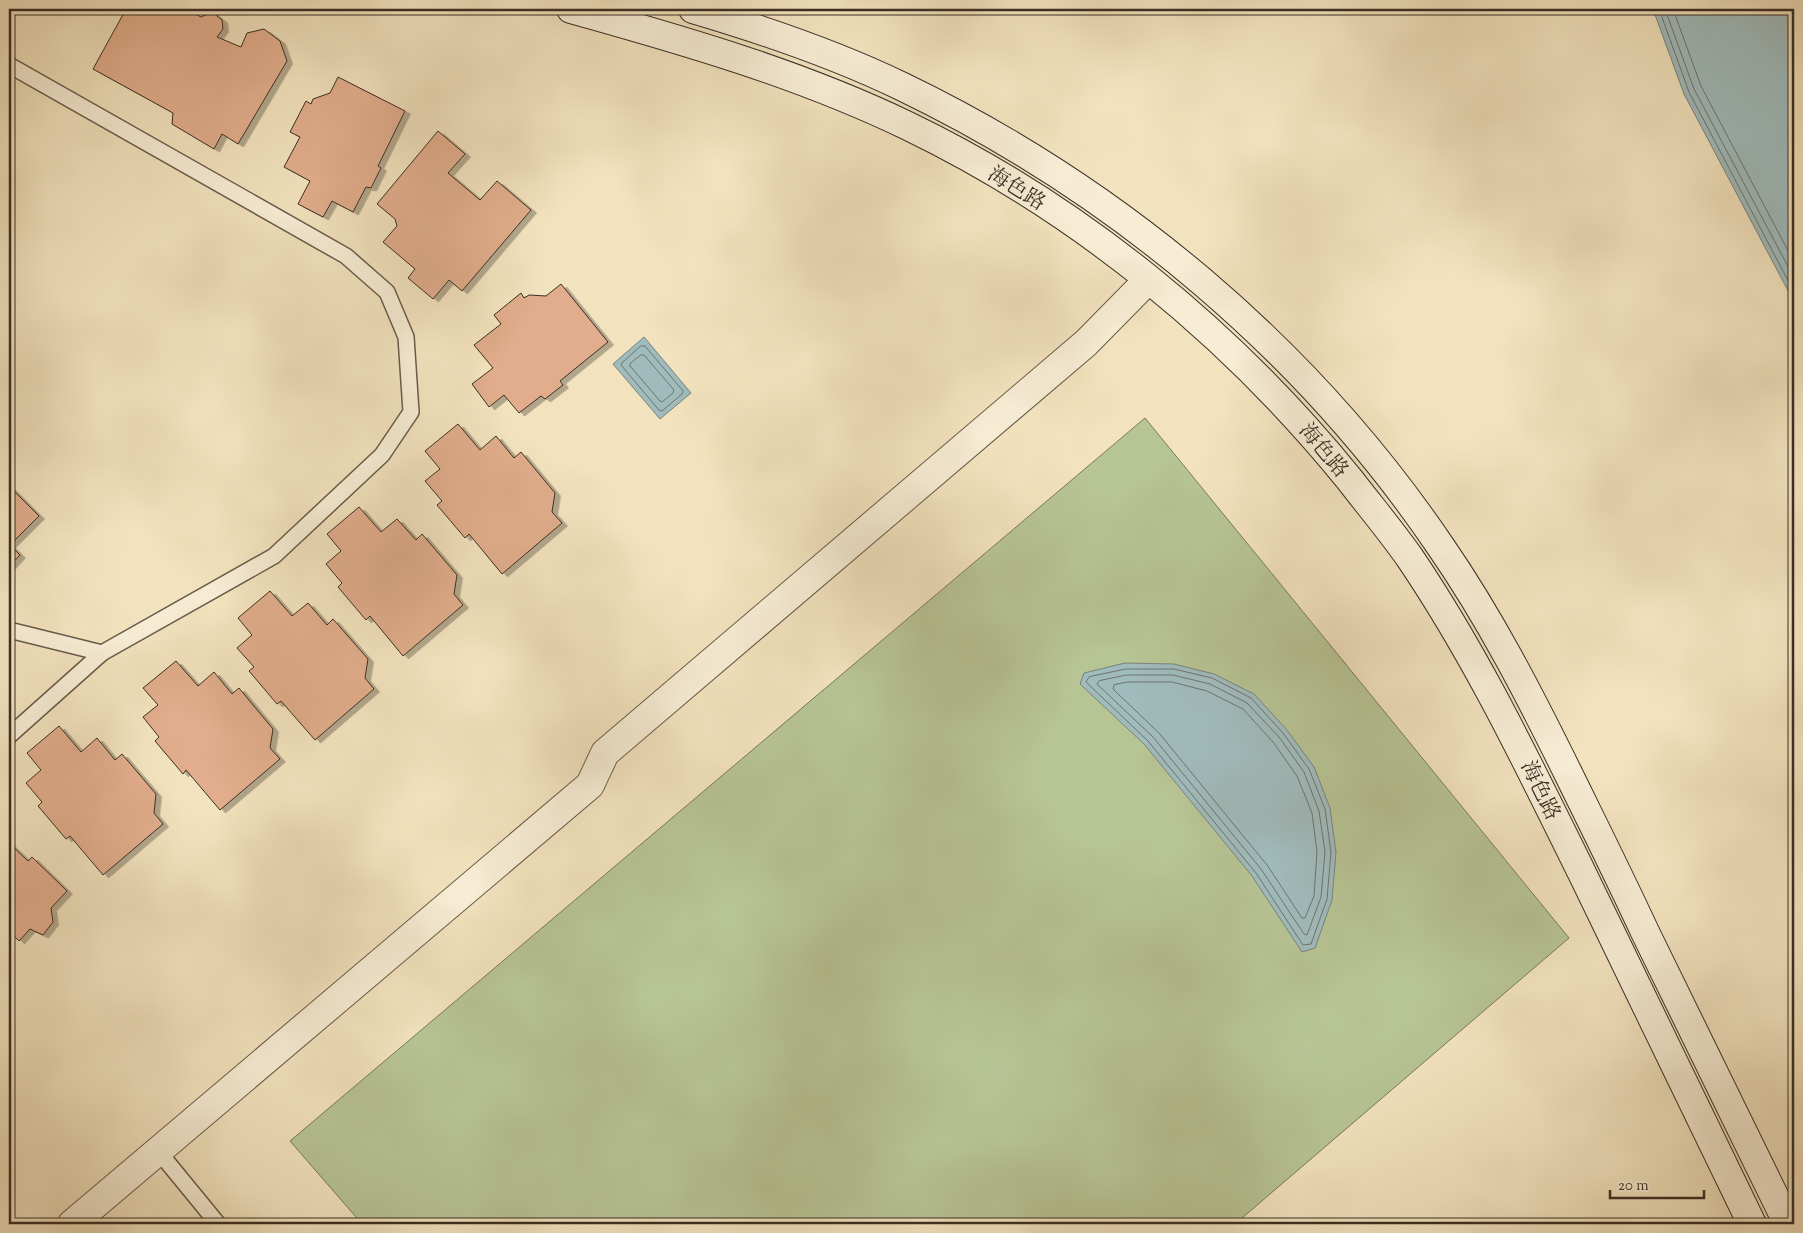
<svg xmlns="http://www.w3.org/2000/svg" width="1803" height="1233" viewBox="0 0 1803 1233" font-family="'Sorts Mill Goudy','Noto Serif SC',serif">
<defs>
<filter id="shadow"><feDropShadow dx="5.5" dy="3" stdDeviation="0" flood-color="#0004"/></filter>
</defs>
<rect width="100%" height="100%" fill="#f2e3be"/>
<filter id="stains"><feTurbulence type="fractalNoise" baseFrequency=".004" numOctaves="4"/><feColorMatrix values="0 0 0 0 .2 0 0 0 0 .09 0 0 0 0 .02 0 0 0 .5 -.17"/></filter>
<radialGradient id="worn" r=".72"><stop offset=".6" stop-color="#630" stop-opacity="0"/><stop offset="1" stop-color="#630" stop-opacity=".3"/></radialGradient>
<path fill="#b7c494" stroke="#79795c" d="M1145 418 1569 938 1235 1224H362L290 1141Z"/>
<g fill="#a0bbbc" stroke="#78837f">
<path d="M1653 9H1794V302L1684 94Z"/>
<path d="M644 337 691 393 660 419 613 364Z"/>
<path d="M1125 663 1174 664 1214 674 1254 694 1287 730 1314 767 1330 808 1336 852 1332 900 1315 948 1302 952 1252 876 1144 744 1080 684 1084 673Z"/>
</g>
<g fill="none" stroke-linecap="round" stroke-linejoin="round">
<g stroke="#6e7470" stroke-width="1">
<path d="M1659 9 1689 92 1794 292"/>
<path d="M1665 9 1694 89 1794 278"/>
<path d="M1673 9 1701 86 1794 262"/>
<path d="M641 346H645L683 391 682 394 662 411 659 410 621 365 622 363Z"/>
<path d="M641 355H644L674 390 673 393 662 402 660 401 630 366V364Z"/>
<path d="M1126 669H1174L1212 678 1251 698 1283 733 1309 769 1325 809 1331 852 1327 899 1311 944 1303 945 1256 873 1148 741 1086 682 1089 677Z"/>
<path d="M1127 675H1173L1210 684 1247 703 1279 737 1304 772 1319 811 1325 852 1321 897 1307 935 1304 934 1261 869 1153 737 1097 684 1099 681Z"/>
<path d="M1128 682H1172L1207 691 1243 709 1273 742 1297 776 1312 813 1317 852 1314 896 1305 918H1302L1267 865 1159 733 1113 689 1114 685Z"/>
</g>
</g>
<g fill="#e1ad8c" stroke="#3b2e24" filter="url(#shadow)">
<path d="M126 9H186L201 17 212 12 222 20 223 29 217 37 241 47 247 33 264 29 280 41 287 61 238 144 222 134 214 149 172 124 173 113 93 69Z"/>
<path d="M338 77 405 111 378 166 381 168 371 188 366 187 353 212 332 201 323 217 298 204 310 181 284 167 300 137 290 132 306 101 311 104 313 99 330 93Z"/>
<path d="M438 131 465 154 448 173 480 200 497 181 531 210 462 291 449 280 433 299 408 278 415 269 383 242 397 226 395 219 377 204Z"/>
<path d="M561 284 608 342 560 381 563 385 545 399 541 396 519 413 504 395 489 407 472 384 493 368 474 345 501 324 494 315 521 293 524 298 529 295 546 296Z"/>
<path d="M458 424 480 450 496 436 514 458 521 452 555 493 552 512 562 523 502 574 469 534 465 538 437 505 442 501 425 481 440 469 425 451Z"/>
<path d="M9 486 39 516 10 545 20 555 9 567Z"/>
<path d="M359 507 381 532 397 519 416 540 422 534 457 575 454 594 463 605 403 656 370 616 366 620 338 587 342 583 326 564 341 551 327 534Z"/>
<path d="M270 591 292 616 308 603 327 625 333 619 368 659 365 678 374 689 315 740 281 701 277 704 249 671 254 667 237 648 252 635 238 618Z"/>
<path d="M176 661 198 686 214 672 232 694 239 688 273 729 270 748 280 759 220 810 186 770 183 774 155 741 159 737 143 717 158 705 143 688Z"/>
<path d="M59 726 81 752 97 738 115 760 122 754 156 794 154 813 163 824 103 875 70 836 66 839 38 806 42 802 26 783 41 770 27 753Z"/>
<path d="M9 843 28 861 32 857 67 891 51 908 53 922 43 935 30 929 19 941 9 931Z"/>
</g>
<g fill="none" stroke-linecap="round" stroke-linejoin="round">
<defs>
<g id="lane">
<path d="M9 65 346 256 387 292 406 337 411 412 382 455 274 556 102 653 9 736"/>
<path d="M9 630 102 653"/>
<path d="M159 1152 218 1224"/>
</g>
<path id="street" d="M72 1224 590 785 605 753 1086 343 1148 280"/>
<g id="secondary">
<path d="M571 9C686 41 800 74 908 126 1078 208 1231 333 1350 480 1370 506 1391 531 1410 558 1477 657 1528 764 1581 871 1638 989 1695 1107 1752 1224"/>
<path d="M693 9C764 30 835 54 901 86 1117 190 1307 349 1441 547 1490 618 1529 694 1567 771 1593 824 1620 878 1645 932 1692 1030 1741 1127 1788 1224"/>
</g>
</defs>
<use href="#lane" stroke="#695b4a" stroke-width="18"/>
<use href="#street" stroke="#695b4a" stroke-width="30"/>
<use href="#secondary" stroke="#3b2e24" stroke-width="30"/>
<use href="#lane" stroke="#f7edd5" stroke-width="15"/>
<use href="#street" stroke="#f7edd5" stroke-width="28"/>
<use href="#secondary" stroke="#f7edd5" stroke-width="28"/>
</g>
<g text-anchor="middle" stroke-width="4.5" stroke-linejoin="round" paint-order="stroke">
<g font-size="21" fill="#3b2e24" stroke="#f7edd5">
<text transform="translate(1017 188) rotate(32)" y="7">海色路</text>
<text transform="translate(1324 450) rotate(50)" y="7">海色路</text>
<text transform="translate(1541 790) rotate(64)" y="7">海色路</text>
</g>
</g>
<rect width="1803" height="1233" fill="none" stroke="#f2e3be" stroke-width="30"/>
<rect x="10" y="10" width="1783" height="1213" fill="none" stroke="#3b2e24" stroke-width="2.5"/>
<rect x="15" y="15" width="1773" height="1203" fill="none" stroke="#3b2e24"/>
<path d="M1610 1190v8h94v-8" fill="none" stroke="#3b2e24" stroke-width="2.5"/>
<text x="1618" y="1190" font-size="15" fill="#3b2e24" stroke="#f7edd5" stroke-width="4" paint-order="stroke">20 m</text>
<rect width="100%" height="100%" filter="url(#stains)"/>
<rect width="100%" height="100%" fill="url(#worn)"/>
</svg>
